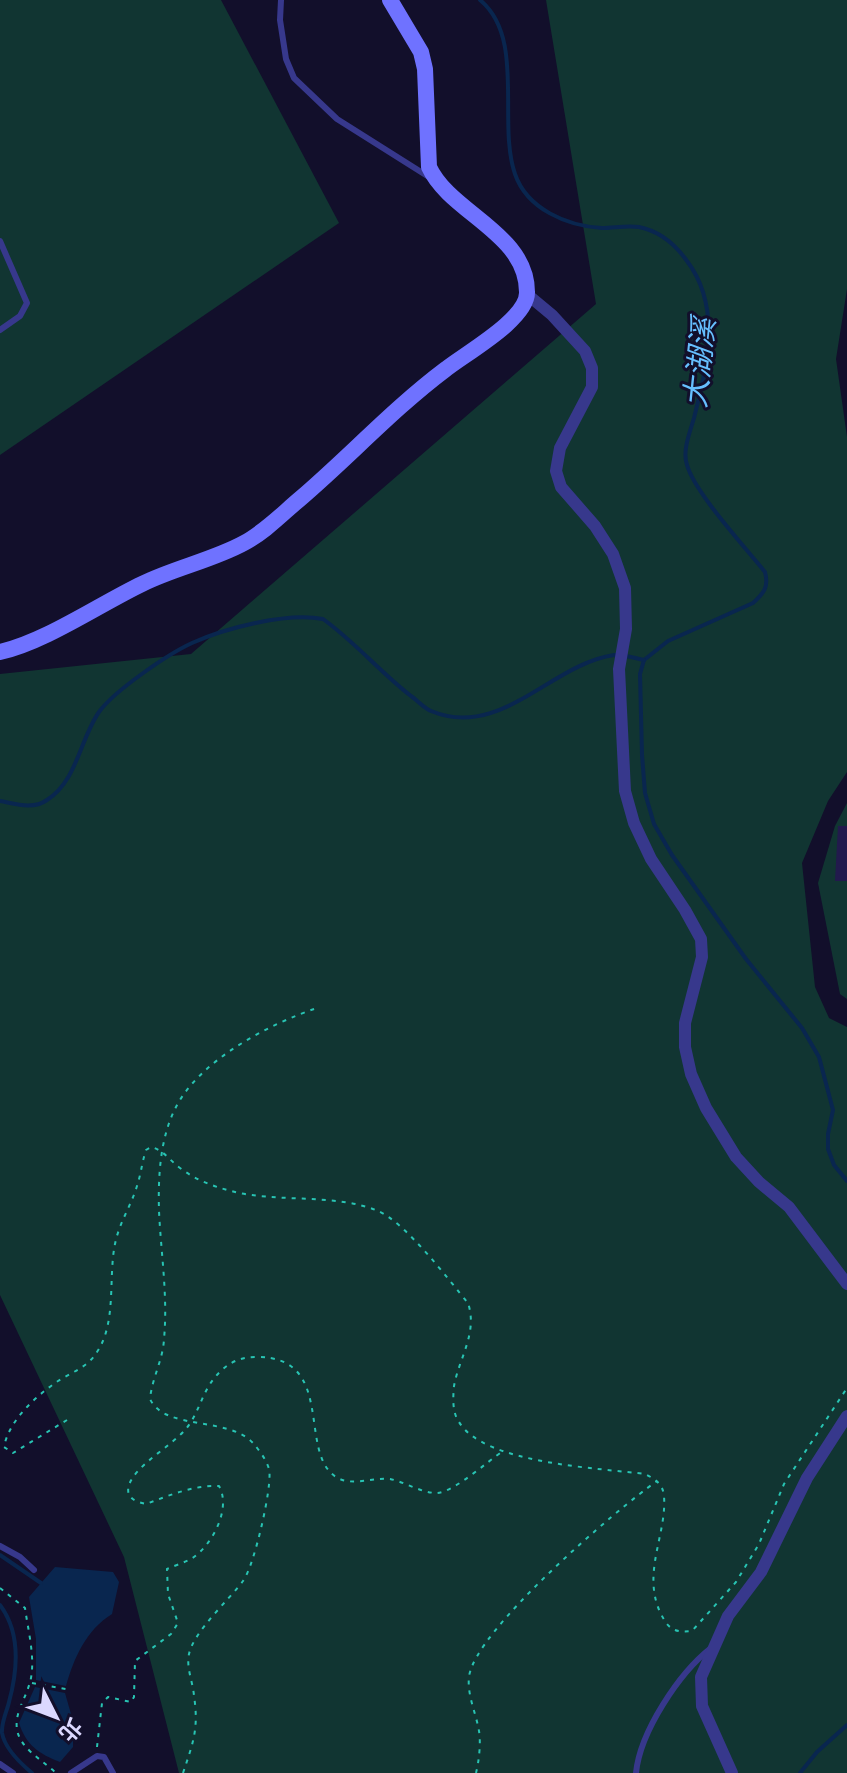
<svg xmlns="http://www.w3.org/2000/svg" width="847" height="1773" viewBox="0 0 847 1773" font-family="Signika,'Noto Sans TC',sans-serif">
<rect width="100%" height="100%" fill="#120f2b"/>
<g fill="#113532">
<path d="M0 0H221L339 223 0 455Z"/>
<path d="M546 0H847V289L836 359 847 437V772L828 801 802 863 815 987 829 1018 847 1027V1773H179L124 1557 0 1295V674L191 654 596 304Z"/>
<path d="M847 803V999L840 994 818 883 835 826Z"/>
</g>
<g fill="#09264f">
<path d="M55 1567 113 1572 119 1582 112 1614C86 1630 74 1658 66 1686L36 1680V1639L29 1597Z"/>
<path d="M35 1687 65 1693 73 1721V1747L60 1762C39 1754 26 1745 19 1723Z"/>
</g>
<g fill="none" stroke-linecap="round" stroke-linejoin="round">
<g stroke="#09264f" stroke-width="4">
<path d="M480 0C526 38 497 122 515 174 527 209 567 226 602 228 614 228 627 225 639 227 659 231 675 244 687 261 722 307 707 366 694 418 690 432 682 451 687 465 695 493 745 547 765 572 769 587 764 593 753 603L668 641 644 660"/>
<path d="M644 660 640 674 642 755 645 793 654 824 672 855 746 959 802 1028 819 1057 833 1110 828 1134V1149L834 1165 847 1181"/>
<path d="M0 801C16 804 33 810 47 800 77 781 80 739 99 712 114 691 168 654 192 643 226 628 287 612 323 619 355 642 380 672 411 696 417 700 424 708 431 711 501 740 551 664 614 655 623 654 634 658 644 660"/>
<path d="M0 1555 41 1583"/>
<path d="M0 1605C21 1633 18 1669 9 1702 7 1711 1 1723 2 1733 5 1749 20 1763 32 1773"/>
<path d="M800 1773 817 1752 847 1725"/>
</g>
</g>
<path fill="#221a4d" d="M838 826H847V881H835Z"/>
<g fill="none" stroke-linecap="round" stroke-linejoin="round">
<g stroke="#28c4b3" stroke-width="2" stroke-dasharray="4 6" stroke-linecap="butt">
<path d="M67 1420 13 1453 4 1447C9 1420 36 1396 58 1381 72 1372 88 1367 97 1352 117 1322 108 1278 115 1244 119 1223 131 1206 137 1186 141 1174 142 1162 146 1150L151 1147C164 1150 170 1161 180 1168 196 1180 212 1186 231 1191 275 1203 336 1193 378 1211 406 1223 448 1279 468 1303 478 1333 459 1358 454 1386 453 1398 452 1412 459 1422 484 1464 600 1468 645 1474 655 1479 663 1484 664 1496 667 1534 642 1572 660 1612 668 1629 674 1633 692 1631L736 1582 759 1544 784 1484 847 1388"/>
<path d="M0 1588 25 1608C28 1630 35 1656 31 1678 29 1688 24 1698 20 1708 7 1742 34 1753 56 1773"/>
<path d="M32 1683 71 1690"/>
<path d="M97 1747 102 1703 108 1697 131 1702 134 1697 135 1661 171 1634 178 1623 168 1594 167 1569C174 1566 183 1563 191 1559 211 1547 232 1509 219 1486 194 1485 170 1495 146 1504 136 1502 125 1498 129 1485 135 1466 171 1446 185 1430 201 1412 201 1388 223 1369 233 1360 244 1357 256 1357 337 1356 297 1452 336 1477 352 1487 373 1477 390 1479 405 1482 421 1493 437 1493 454 1492 488 1461 503 1451"/>
<path d="M183 1773C193 1743 199 1729 194 1696 193 1682 186 1668 189 1654 194 1631 229 1600 243 1581 254 1567 273 1485 269 1469 266 1459 259 1450 253 1443 228 1416 165 1431 150 1399 152 1378 163 1360 164 1339 168 1297 161 1254 159 1211 158 1177 160 1139 175 1109 198 1061 269 1024 317 1008"/>
<path d="M476 1773C479 1761 481 1743 479 1731 476 1713 467 1695 469 1677 474 1631 617 1509 657 1481"/>
</g>
<g stroke="#37388c" stroke-width="6">
<path d="M281 0 280 20 286 59 294 78 337 119 429 177"/>
<path d="M0 241 27 303 20 316 0 330"/>
<path d="M0 1546 20 1557 34 1570"/>
<path d="M0 1764 13 1773"/>
<path d="M71 1773 97 1756 104 1757 113 1773"/>
<path d="M636 1773C640 1732 679 1673 711 1648"/>
</g>
<g stroke="#37388c" stroke-width="12">
<path d="M528 295 552 315 585 351 592 368V387L560 448 556 471 561 487 595 526 613 554 625 588 626 629 619 669 625 791 634 823 651 859 685 910 701 939 702 957 685 1023V1047L691 1074 706 1108 736 1157 759 1182 789 1207 847 1284"/>
<path d="M732 1773 702 1706 701 1677 728 1616 761 1572 807 1478 847 1416"/>
</g>
<path stroke="#6f72ff" stroke-width="16" d="M0 652C45 642 100 604 142 584 174 568 213 560 244 543 265 532 283 513 301 498 350 456 394 408 446 369 466 353 528 319 527 292 527 233 450 213 429 167L425 69 421 52 390 0"/>
</g>
<g text-anchor="middle" stroke-width="6" stroke-linejoin="round" paint-order="stroke">
<g font-size="30" font-style="italic" fill="#66bfff" stroke="#120f2b">
<text transform="translate(700 363) rotate(-84)" y="10">大湖溪</text>
</g>
</g>
<g transform="translate(56 1717) rotate(132)" stroke="#120f2b" stroke-width="6" paint-order="stroke">
<path d="M0-6L14 30L0 20L-14 30Z" fill="#dbd8ff"/>
<text y="-12" font-size="22" font-weight="bold" text-anchor="middle" fill="#dbd8ff">北</text>
</g>
</svg>
